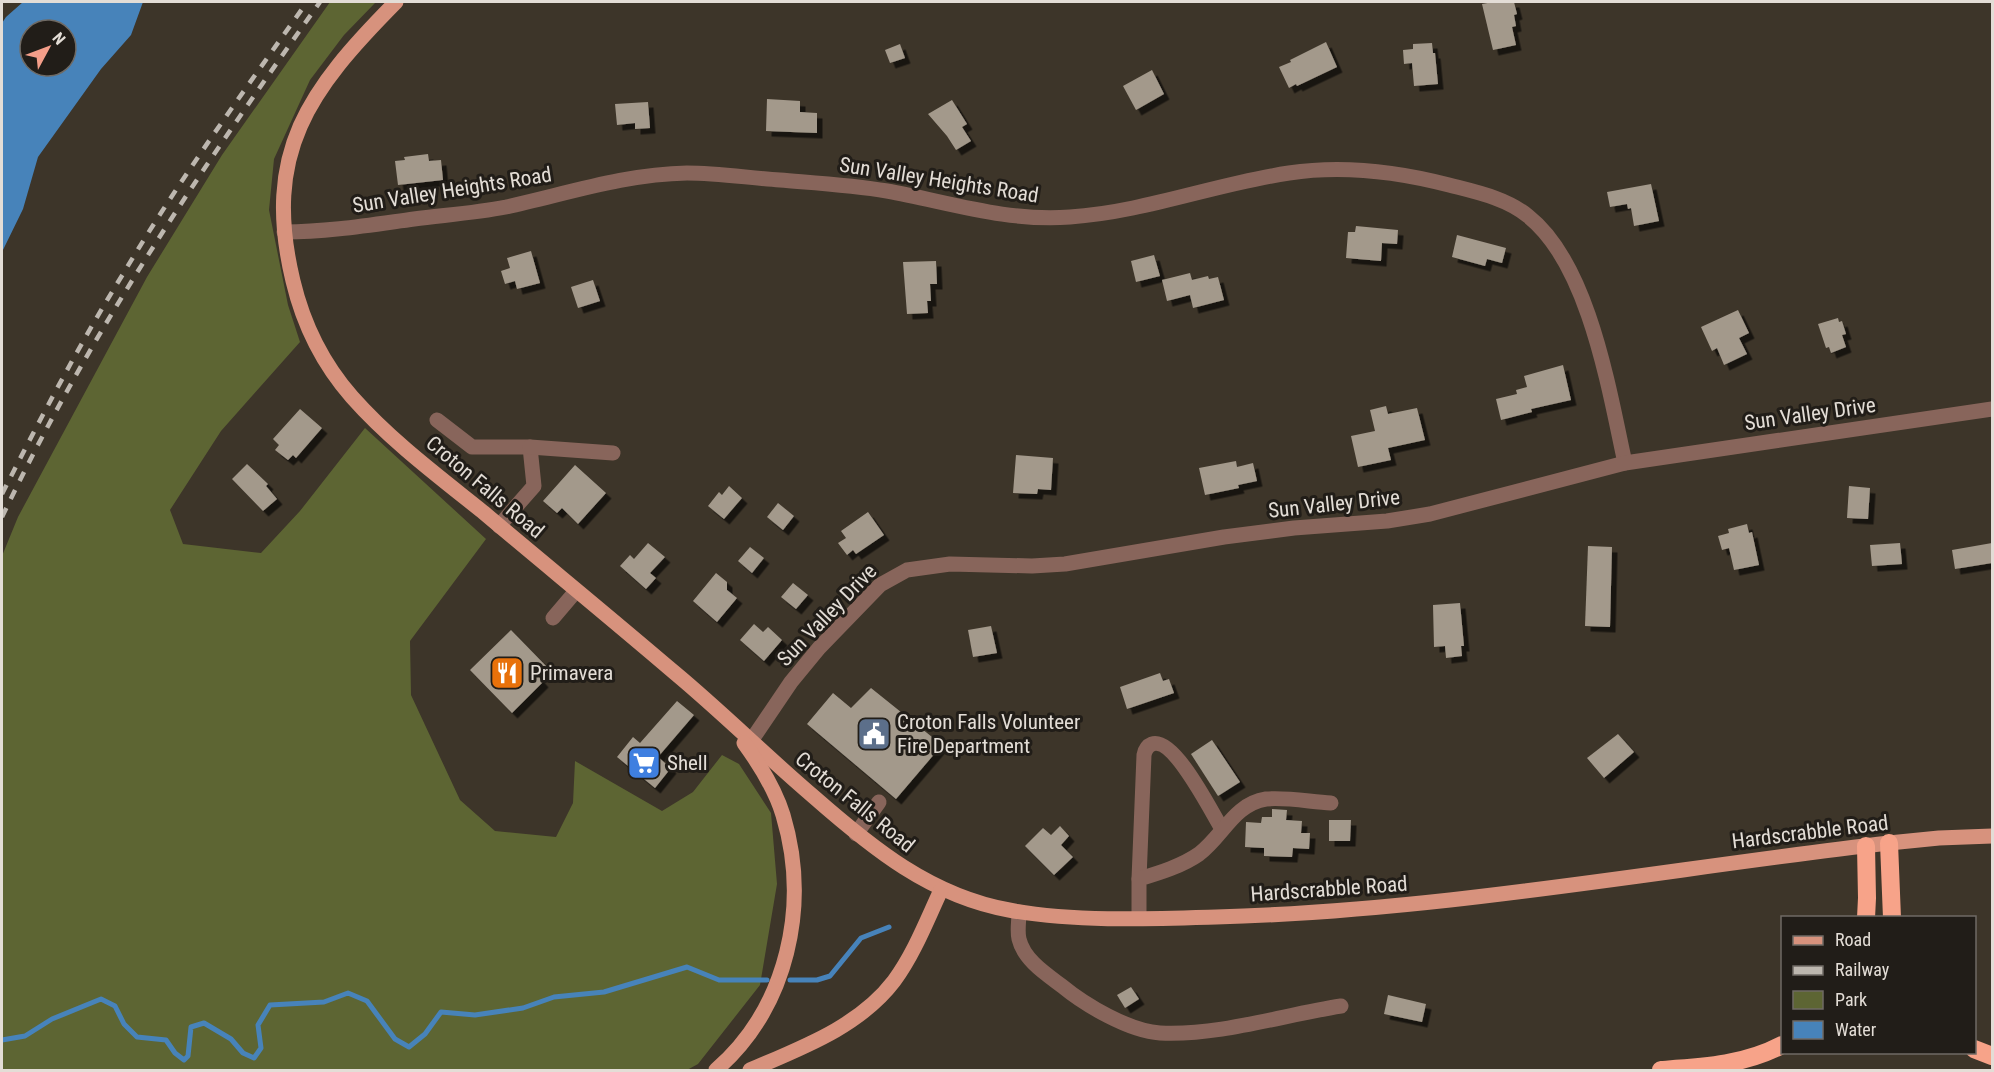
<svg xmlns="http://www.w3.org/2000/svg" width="1994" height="1072" viewBox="0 0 1994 1072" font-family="'Roboto Condensed',sans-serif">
<defs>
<filter id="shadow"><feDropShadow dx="5.5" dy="5.5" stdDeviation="0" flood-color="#0009"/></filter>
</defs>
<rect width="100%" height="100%" fill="#3d3529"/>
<path fill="#5d6533" d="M330 2H376L344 35 310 80 274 159 269 210 288 305 300 342 221 431 170 510 183 544 261 553 300 511 365 428 486 539 410 641 411 695 460 800 495 831 556 837 573 803 575 761 662 811 693 792 722 755 739 764 771 813 777 884 760 985 698 1064 687 1070H2V556L18 517 147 277 222 155Z"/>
<path fill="#4783ba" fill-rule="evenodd" d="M23 2H143L131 35 101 69 38 157 23 209 2 252V23L6 17ZM30 30H66V66H30Z"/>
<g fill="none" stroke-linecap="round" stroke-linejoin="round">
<g stroke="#4783ba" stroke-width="5">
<path d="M790 980H817L830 976 861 938 889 927"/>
<path d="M2 1040 25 1036 52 1019 101 999 115 1006 124 1024 137 1037 166 1040 175 1053 184 1060 188 1056 191 1027 204 1023 231 1039 243 1053 254 1058 261 1048 258 1025 270 1005 324 1002 348 993 367 1001 395 1039 409 1047 425 1034 441 1012 475 1015 523 1008 554 997 604 992 687 967 719 980H767"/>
</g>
</g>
<g fill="#a3998b" filter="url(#shadow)">
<path d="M1493 2H1514L1517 14 1514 15 1516 26 1512 27 1516 45 1493 50 1482 4Z"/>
<path d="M1326 42 1337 67 1297 86 1296 84 1289 88 1279 67 1291 62 1290 60Z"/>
<path d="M1432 43 1433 53H1435L1438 84 1414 86 1412 63 1404 64 1403 50 1413 49V44Z"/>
<path d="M900 44 905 58 890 63 885 50Z"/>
<path d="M1152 70 1164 94 1136 110 1123 86Z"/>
<path d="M767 99 800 101V112L817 113V133L766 131Z"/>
<path d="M952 100 967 124 962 127 971 141 956 150 947 136 928 114Z"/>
<path d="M648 102 650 128 635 129V123L617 125 615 104Z"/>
<path d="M428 154 429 161 441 160 443 180 398 185 395 161 405 160 404 157Z"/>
<path d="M1651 184 1659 221 1634 226 1631 208 1628 209 1627 204 1610 207 1607 192Z"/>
<path d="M1356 226 1398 230 1397 244 1382 243 1381 261 1346 258 1348 232H1355Z"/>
<path d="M1457 235 1506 248 1502 263 1487 259 1485 266 1452 257Z"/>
<path d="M531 251 540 283 517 289 515 281 505 284 501 271 510 268 507 258Z"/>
<path d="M1154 255 1160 276 1136 282 1131 261Z"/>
<path d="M936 261 937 284H930L931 301H927L928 313 907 314 903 262Z"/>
<path d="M1190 273 1192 280 1208 276 1209 279 1218 277 1224 300 1193 308 1190 295 1167 301 1162 280Z"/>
<path d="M593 280 600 301 578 308 571 287Z"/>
<path d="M1738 310 1749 333 1739 338 1747 354 1724 365 1717 348 1712 351 1701 327Z"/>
<path d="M1838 318 1839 322 1842 321 1846 334 1842 335 1846 347 1831 353 1829 347 1826 348 1818 324Z"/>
<path d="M1563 365 1571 400 1531 409 1532 412 1501 420 1496 399 1517 394 1516 390 1527 387 1524 376Z"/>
<path d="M1386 406 1388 414 1417 408 1425 440 1388 448 1391 460 1358 467 1351 436 1375 431 1370 410Z"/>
<path d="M300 409 322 428 296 458 293 455 288 460 275 450 279 445 273 439Z"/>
<path d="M1016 455 1053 458 1051 490 1038 489 1037 494 1013 493Z"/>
<path d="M1236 461 1237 467 1253 463 1257 481 1238 485 1239 488 1205 495 1199 468Z"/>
<path d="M247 464 268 484 266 486 277 499 263 511 232 479Z"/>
<path d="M575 465 606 493 578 524 562 508 557 513 543 501Z"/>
<path d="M729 486 742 498 724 519 708 506 719 492 722 495Z"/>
<path d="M1849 486 1870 488 1868 519 1847 518Z"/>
<path d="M778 503 794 516 783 530 767 517Z"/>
<path d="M868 512 884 535 856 554 853 550 847 555 838 543 846 538 841 531Z"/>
<path d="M1747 524 1749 533 1752 532 1759 565 1734 570 1729 548 1722 550 1718 536 1729 533 1728 529Z"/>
<path d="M648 543 665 557 650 573 656 578 646 589 620 566 630 555 634 559Z"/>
<path d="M1900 543 1902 564 1872 566 1870 545Z"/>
<path d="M1992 543V563L1955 569 1952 550Z"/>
<path d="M1588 546 1612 547 1610 627 1585 626Z"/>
<path d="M750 547 764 558 752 573 738 561Z"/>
<path d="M716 573 727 582V590L737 598 717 622 693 601Z"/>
<path d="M793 583 808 595 796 609 781 597Z"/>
<path d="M1460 603 1464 646H1461L1462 656 1446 658 1445 646 1434 647 1433 605Z"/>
<path d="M754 624 763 632 768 627 782 640 764 661 740 640Z"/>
<path d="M991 626 997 653 973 657 968 630Z"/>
<path d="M511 630 547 667 538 676 543 682 512 713 470 670Z"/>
<path d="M1160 673 1163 681 1169 679 1174 693 1127 709 1120 687Z"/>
<path d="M871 688 942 745 896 799 807 724 833 693 851 708Z"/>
<path d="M677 701 694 715 658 757 671 768 655 788 617 757 633 737 640 743Z"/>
<path d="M1618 734 1634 752 1604 778 1587 758Z"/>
<path d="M1212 740 1240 782 1218 796 1191 754Z"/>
<path d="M1272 809 1287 810 1286 820 1302 821 1301 833H1310L1309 849 1293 848 1292 857 1264 856V848L1245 847 1246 822 1261 823 1262 817H1272Z"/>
<path d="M1329 820H1351L1350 841H1329Z"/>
<path d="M1060 826 1069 836 1061 845 1073 857 1054 875 1025 846 1043 828 1051 835Z"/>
<path d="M1131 987 1139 999 1125 1008 1117 995Z"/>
<path d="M1388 995 1426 1004 1422 1022 1384 1014Z"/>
</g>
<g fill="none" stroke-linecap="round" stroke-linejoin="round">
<g stroke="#88655b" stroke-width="15">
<path d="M284 232C328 232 370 225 414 219 445 215 475 213 506 207 566 194 625 174 687 173 718 173 749 178 780 180 816 183 852 185 887 191 948 202 1007 222 1070 217 1144 212 1215 184 1289 173 1341 165 1399 172 1449 185 1476 192 1506 198 1528 216 1589 264 1609 390 1625 463"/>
<path d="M437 420 472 447H530L534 486 499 526"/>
<path d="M530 447 613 453"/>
<path d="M553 618 576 591"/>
<path d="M751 741 791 682 819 648 880 585 907 570 950 564 1032 566 1065 564 1224 537 1294 528 1387 521 1430 514 1625 463 1992 409"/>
<path d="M856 834 879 802"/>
<path d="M1139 879 1144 755C1145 750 1147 746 1152 744 1174 736 1212 813 1222 829"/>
<path d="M1019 912C1019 921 1017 931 1019 939 1024 960 1046 974 1062 986 1085 1005 1129 1031 1160 1033 1219 1036 1283 1015 1341 1006"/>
<path d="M1139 917V879C1159 873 1182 866 1199 854 1223 836 1234 804 1266 799 1287 797 1311 802 1331 803"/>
</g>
<g stroke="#d7927d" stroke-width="15">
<path d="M396 2C309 90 262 152 293 281 303 323 323 364 352 397 390 440 438 476 483 512 547 566 612 619 675 673 723 713 767 757 814 797 872 848 931 896 1009 910 1073 922 1151 919 1216 917 1442 911 1665 869 1889 843L1939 838 1992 836"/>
<path d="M716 1070C788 1007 810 905 783 815 775 789 760 765 744 743"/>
<path d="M750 1070C801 1048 859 1027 894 981 914 954 927 920 941 890"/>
</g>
<g stroke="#f7a389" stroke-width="18">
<path d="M1889 843 1892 918"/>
<path d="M1866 846 1867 898 1866 918"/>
<path d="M1974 1049 1992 1056"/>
<path d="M1661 1070C1704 1067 1744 1065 1782 1045"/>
</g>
<g stroke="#bdb7af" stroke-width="4.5" stroke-dasharray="10 10" stroke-linecap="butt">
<path d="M2 494C40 419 79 345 123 274 179 180 244 91 307 2"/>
<path d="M2 517C90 332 202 168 320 2"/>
</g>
</g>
<defs>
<symbol id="restaurant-square" viewBox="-11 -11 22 22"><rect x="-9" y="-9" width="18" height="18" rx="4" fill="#e8710a" stroke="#211d18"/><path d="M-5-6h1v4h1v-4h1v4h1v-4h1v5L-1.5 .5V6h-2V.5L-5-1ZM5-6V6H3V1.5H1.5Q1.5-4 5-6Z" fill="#fff"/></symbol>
<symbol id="civic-square" viewBox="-11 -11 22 22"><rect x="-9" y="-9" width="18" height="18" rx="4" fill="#5c6f8a" stroke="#211d18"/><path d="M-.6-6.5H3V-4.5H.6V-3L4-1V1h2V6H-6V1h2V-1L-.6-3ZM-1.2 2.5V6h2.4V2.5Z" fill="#fff"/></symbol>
<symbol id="supermarket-square" viewBox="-11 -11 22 22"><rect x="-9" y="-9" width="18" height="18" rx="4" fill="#3f7fe0" stroke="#211d18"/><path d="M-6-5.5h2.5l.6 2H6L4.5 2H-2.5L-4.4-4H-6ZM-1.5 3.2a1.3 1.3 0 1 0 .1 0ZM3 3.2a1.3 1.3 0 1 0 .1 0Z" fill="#fff"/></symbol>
</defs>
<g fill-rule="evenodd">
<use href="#restaurant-square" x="488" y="654" width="38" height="38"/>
<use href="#civic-square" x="855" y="715" width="38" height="38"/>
<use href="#supermarket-square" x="625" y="744" width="38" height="38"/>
</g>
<g text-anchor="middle" stroke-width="6" stroke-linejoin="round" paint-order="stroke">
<g font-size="21" fill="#e3ddd6" stroke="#211d18">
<text transform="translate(939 180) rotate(9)" y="7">Sun Valley Heights Road</text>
<text transform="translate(452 190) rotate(-9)" y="7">Sun Valley Heights Road</text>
<text transform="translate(1810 414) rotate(-8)" y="7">Sun Valley Drive</text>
<text transform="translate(485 487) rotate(40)" y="7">Croton Falls Road</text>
<text transform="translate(1334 504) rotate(-6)" y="7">Sun Valley Drive</text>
<text transform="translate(827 615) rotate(-46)" y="7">Sun Valley Drive</text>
<text transform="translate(855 802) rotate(39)" y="7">Croton Falls Road</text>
<text transform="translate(1810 832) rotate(-7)" y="7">Hardscrabble Road</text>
<text transform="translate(1329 889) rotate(-4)" y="7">Hardscrabble Road</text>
</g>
<g font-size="21" fill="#e3ddd6" stroke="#211d18" text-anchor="start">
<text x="530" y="680">Primavera</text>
<text x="897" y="729">Croton Falls Volunteer<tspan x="897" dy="24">Fire Department</tspan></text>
<text x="667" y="770">Shell</text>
</g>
</g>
<rect width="1994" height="1072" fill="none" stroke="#e3ddd6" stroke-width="6"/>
<rect x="1781" y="916" width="195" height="138" fill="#211d18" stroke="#6f6a64" stroke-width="1.5"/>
<rect x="1793" y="936" width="30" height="9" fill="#d7927d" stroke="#6f6a64" stroke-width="1.5"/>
<text x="1835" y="946" font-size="18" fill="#e3ddd6">Road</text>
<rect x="1793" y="966" width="30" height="9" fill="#bdb7af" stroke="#6f6a64" stroke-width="1.5"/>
<text x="1835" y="976" font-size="18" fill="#e3ddd6">Railway</text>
<rect x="1793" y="991" width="30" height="18" fill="#5d6533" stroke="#6f6a64" stroke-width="1.5"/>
<text x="1835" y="1006" font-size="18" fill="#e3ddd6">Park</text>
<rect x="1793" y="1021" width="30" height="18" fill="#4783ba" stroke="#6f6a64" stroke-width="1.5"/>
<text x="1835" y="1036" font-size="18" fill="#e3ddd6">Water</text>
<g transform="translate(48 48) rotate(49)"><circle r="28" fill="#211d18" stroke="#6f6a64" stroke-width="1.5"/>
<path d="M0-4.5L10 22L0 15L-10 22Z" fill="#f49e89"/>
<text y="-9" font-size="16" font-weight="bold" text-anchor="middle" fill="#e3ddd6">N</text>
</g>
</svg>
